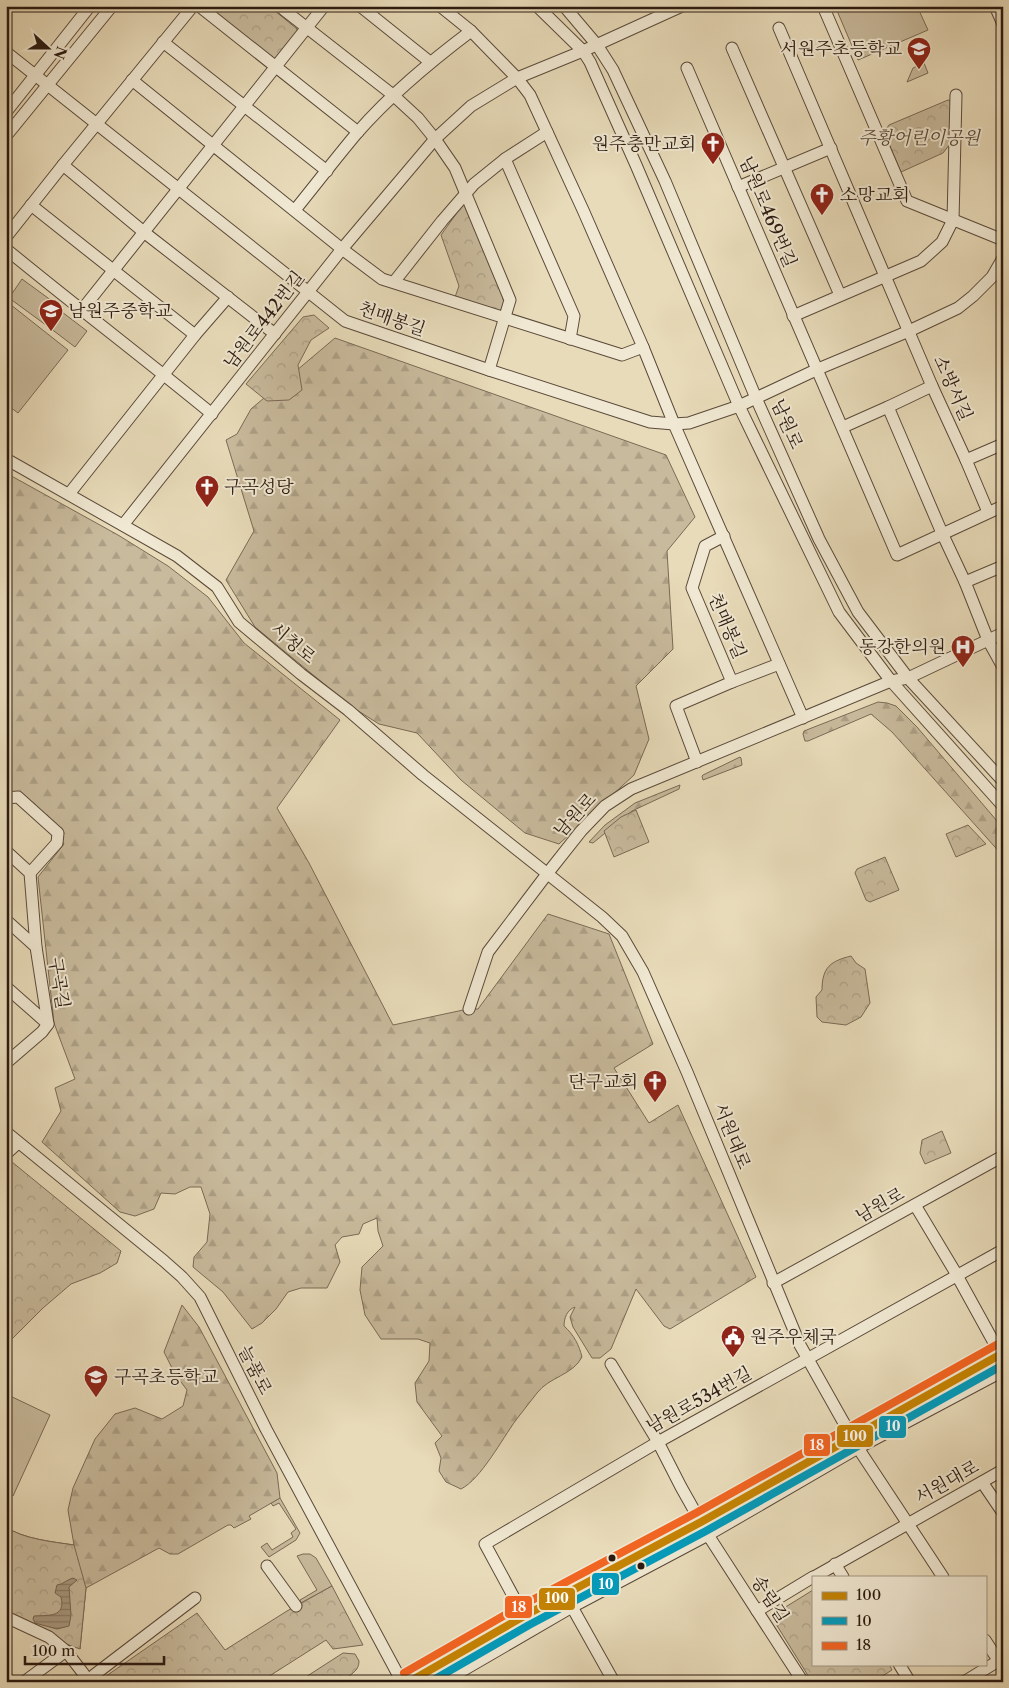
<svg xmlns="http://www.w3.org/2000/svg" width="1009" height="1688" viewBox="0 0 1009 1688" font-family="'Libre Caslon Text','Noto Serif KR',serif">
<defs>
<pattern id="forest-firs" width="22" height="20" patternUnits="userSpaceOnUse" patternTransform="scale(1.25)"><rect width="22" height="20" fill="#c8ba9c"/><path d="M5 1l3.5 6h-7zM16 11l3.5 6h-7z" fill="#ac9f85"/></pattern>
<pattern id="park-crowns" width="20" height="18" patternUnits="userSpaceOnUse" patternTransform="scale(1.25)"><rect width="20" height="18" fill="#c8ba9c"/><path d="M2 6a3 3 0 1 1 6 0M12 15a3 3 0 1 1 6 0" fill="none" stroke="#ac9f85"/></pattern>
<pattern id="water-rules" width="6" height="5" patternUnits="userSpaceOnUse" patternTransform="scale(1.25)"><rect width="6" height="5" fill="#a89980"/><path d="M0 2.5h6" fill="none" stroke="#897c67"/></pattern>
</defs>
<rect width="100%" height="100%" fill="#e8dbb9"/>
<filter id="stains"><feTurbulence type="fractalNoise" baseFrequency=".004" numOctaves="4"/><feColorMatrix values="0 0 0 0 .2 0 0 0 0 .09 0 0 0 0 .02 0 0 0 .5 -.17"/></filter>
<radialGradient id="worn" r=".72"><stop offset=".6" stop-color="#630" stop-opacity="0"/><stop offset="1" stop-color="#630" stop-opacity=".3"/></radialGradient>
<g fill="#c8ba9c" stroke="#7a6a56">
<path d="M835 6H917L928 30 858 60Z"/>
<path d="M22 279 63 309 50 328 9 298Z"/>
<path d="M6 301 68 350 18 413 6 404Z"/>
<path d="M62 312 87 331 75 347 50 328Z"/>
<path d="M6 1394 50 1415 13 1496 6 1493Z"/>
<path d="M280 1498 300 1533 296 1540 269 1557 261 1547 267 1543 272 1550 293 1537 291 1533 296 1529 279 1503 273 1506 271 1503Z"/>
<path d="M303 1554H310L316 1558 332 1586 301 1603 300 1600 317 1590 297 1556Z"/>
</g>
<g fill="url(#forest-firs)" stroke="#7a6a56">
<path d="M335 338 666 455 695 517 667 551 673 649 636 686 649 739 634 775 559 844 525 833 461 780 417 733 379 724 352 707 255 627 226 580 254 531 226 440 237 434 251 409Z"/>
<path d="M6 473 118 535 168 566 208 597 244 643 340 720 277 808 309 863 393 1025 468 1009H478L548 914 609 934 653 1044 614 1068 649 1123 678 1105 756 1277 670 1329 664 1326 636 1289 611 1349 600 1358H592L573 1327 570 1317 575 1307C567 1310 564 1318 564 1326 574 1335 579 1345 582 1357 573 1375 549 1377 537 1393 530 1402 523 1411 516 1420 502 1439 481 1479 461 1489L446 1482 439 1471 441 1458 435 1443 442 1436 417 1402 415 1383 429 1361 430 1343 418 1339H381L365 1315 360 1290 362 1267 383 1246 378 1231 377 1218 363 1224 359 1234 342 1237 335 1245 340 1262 327 1288H301L288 1292 276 1309 262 1323 252 1329 223 1292 193 1267 194 1257 207 1242 210 1214 201 1187H190L175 1194 161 1193 154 1209 135 1216 120 1212 42 1142 61 1111 55 1088 75 1079 54 1023 38 877 64 844 43 815 6 796Z"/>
<path d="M878 702 887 703 896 706 917 727 1003 828V856L892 732 871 714 808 741H805L803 734 804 731Z"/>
<path d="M740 757 741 758 742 765 703 780 702 776 703 775Z"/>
<path d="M680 785 679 789 632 811 593 843 589 842 605 825 635 803Z"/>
<path d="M182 1305 199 1327 277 1473 280 1498 249 1516 251 1519 234 1528 231 1525H228L178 1554H170L159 1548 86 1588 80 1649 6 1527C23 1539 54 1542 74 1545L68 1510 73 1488 95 1439 115 1414 135 1408 162 1419 183 1406 187 1390 175 1374 164 1352Z"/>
</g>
<g fill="url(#park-crowns)" stroke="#7a6a56">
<path d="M206 6H269L297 29V33L277 59H272Z"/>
<path d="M924 63 928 73 907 82 913 68Z"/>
<path d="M948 100 952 101 950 144 943 153 901 172 884 132 889 125Z"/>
<path d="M464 203 506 302 499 312 455 297 459 286 441 235Z"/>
<path d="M314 315 329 328 311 340 298 365 302 390 289 400 267 401 246 384 303 317Z"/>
<path d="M636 810 649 842 614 857 604 831 621 817Z"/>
<path d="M968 825 986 844 956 857 946 834Z"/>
<path d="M885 857 899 890 870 902 866 900 855 873 857 869Z"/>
<path d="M851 956 856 963 865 969 870 1003 861 1017 846 1025 822 1022 817 1017 816 997 822 990C822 967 831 961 851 956Z"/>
<path d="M942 1131 951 1153 925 1164 920 1153 922 1140Z"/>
<path d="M12 1162 121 1251 117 1263 100 1273 71 1284 43 1308 6 1345V1169Z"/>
<path d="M6 1527C23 1539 54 1542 74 1545L86 1588 80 1649 63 1643 6 1614Z"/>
<path d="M332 1586 363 1645 333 1649 326 1640 260 1682 99 1681 197 1613 225 1650 287 1611Z"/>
<path d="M813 1590V1664H889L892 1670 873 1682H812L771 1616Z"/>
<path d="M343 1653 355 1654 359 1661C359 1670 353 1673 346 1678L339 1676 334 1679 333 1682H298Z"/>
</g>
<path fill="url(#water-rules)" stroke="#766653" d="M73 1578 77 1580 69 1587 71 1615 69 1626 57 1629 35 1623 33 1619 34 1616C48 1615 66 1618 61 1597L55 1593 57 1585C64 1584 66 1580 73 1578Z"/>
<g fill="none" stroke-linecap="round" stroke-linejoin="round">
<defs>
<g id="minor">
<path d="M199 6 358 132"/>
<path d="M279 6 393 95 418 118 435 139 455 168 510 300 489 370"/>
<path d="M360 6 430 62"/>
<path d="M537 6 583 51 590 62 636 165 739 406 839 612 891 681 1003 806"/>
<path d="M564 6 597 45 613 70 665 181 756 398 819 539 858 612 908 678 1003 781"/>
<path d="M823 6 907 201 1003 240"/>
<path d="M995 6 1003 24"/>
<path d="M779 28 932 386 966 460 988 512"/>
<path d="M163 42 327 171"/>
<path d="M732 48 840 295"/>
<path d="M6 52 345 321 489 370 650 422 674 424 689 423 739 406 818 369 909 331 958 308 973 296 992 277 1003 258"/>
<path d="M687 68 897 555 1003 506"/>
<path d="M132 80 342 249 382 279 622 355 643 347 583 210 530 95 517 78 471 31 440 6"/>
<path d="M6 112 90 6"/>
<path d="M6 136 112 6"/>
<path d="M505 159 574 316 570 339"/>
<path d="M63 165 145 233 275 334"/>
<path d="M738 187 831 148"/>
<path d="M31 205 195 335"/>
<path d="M295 210C316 184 336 158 357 133 391 94 430 62 471 31"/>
<path d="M6 237 63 165 193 6"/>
<path d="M6 249C74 305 144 358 212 414"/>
<path d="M394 282 442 221 474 184 505 159 547 132"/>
<path d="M81 311 324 6"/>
<path d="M793 316 921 261 942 242 953 220 956 95"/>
<path d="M643 347 674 424 803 718"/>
<path d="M888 407 942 533 965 582 988 640 1003 667"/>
<path d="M843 427 888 407 932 386"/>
<path d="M6 459 177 556 217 587 239 622 301 674 348 710 423 775 602 917 622 936 643 972 687 1072 800 1345 858 1448 943 1577"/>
<path d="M966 460 1003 444"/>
<path d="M69 494 195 335 228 297"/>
<path d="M123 525 342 249 435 139 471 106 517 78 583 51 682 6"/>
<path d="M724 536 705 546 692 588 732 682 779 664"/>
<path d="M965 582 1003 566"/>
<path d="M697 762 676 706 732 682"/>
<path d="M6 798 18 797 58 833 57 843 30 873"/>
<path d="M6 851 30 873 36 947 48 1024 42 1032 6 1063"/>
<path d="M6 920 36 947"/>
<path d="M6 987 48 1024"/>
<path d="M469 1009 488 952 547 874 581 831 605 806 631 789 891 681 908 678 1003 633"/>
<path d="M6 1132 164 1261 182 1277 200 1297 266 1429 402 1682"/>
<path d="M6 1154 18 1143"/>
<path d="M915 1205 954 1270 1003 1359"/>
<path d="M773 1283 1003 1156"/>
<path d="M611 1364 658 1442 681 1487 708 1535 803 1682"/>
<path d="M982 1482 1003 1513"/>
<path d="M835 1564 843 1577"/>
<path d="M267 1566 296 1606"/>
<path d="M814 1577 1003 1470"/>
<path d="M572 1607 614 1682"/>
<path d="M757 1611 813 1577"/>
<path d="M524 1616 485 1544 658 1442 1003 1250"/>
<path d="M6 1617 49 1637 66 1651 90 1682"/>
<path d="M985 1640 1002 1666"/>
<path d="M899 1664 910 1682"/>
<path d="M94 1675 195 1598"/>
<path d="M24 1682 66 1651"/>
<path d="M409 1682 524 1616 701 1522 1003 1353"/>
<path d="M443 1682 572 1607 708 1535 858 1448 1003 1371"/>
<path d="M964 1682 1003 1658"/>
</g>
</defs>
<use href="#minor" stroke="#5a4a3a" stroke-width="13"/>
<use href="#minor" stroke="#f0e8d2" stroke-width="11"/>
<defs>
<path id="bus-1" d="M409 1682 524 1616 701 1522 1003 1353"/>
<path id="bus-2" d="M430 1682 529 1625 706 1531 1003 1365"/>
<path id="bus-3" d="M404 1673 519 1607 696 1513 998 1344"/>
</defs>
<use href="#bus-1" stroke="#f0e8d2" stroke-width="11"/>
<use href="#bus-2" stroke="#f0e8d2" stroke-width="11"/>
<use href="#bus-3" stroke="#f0e8d2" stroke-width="11"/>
<use href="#bus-1" stroke="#c48304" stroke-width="8"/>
<use href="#bus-2" stroke="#049bbb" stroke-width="8"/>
<use href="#bus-3" stroke="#f26522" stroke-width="8"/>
</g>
<defs>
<symbol id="school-pin" viewBox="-11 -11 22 30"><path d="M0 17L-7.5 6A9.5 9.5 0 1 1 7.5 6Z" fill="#8f2418" stroke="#f0e8d2"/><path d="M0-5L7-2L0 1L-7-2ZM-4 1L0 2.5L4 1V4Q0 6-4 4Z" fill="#fff"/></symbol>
<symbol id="church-pin" viewBox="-11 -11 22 30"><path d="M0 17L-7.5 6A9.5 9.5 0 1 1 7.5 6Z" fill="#8f2418" stroke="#f0e8d2"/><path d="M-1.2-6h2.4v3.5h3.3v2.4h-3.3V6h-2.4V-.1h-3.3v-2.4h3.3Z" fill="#fff"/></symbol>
<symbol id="hospital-pin" viewBox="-11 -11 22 30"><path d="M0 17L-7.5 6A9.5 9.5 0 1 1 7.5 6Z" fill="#8f2418" stroke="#f0e8d2"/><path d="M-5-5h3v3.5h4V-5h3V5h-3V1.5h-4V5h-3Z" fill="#fff"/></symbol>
<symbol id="civic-pin" viewBox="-11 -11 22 30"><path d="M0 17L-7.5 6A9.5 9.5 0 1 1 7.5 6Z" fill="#8f2418" stroke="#f0e8d2"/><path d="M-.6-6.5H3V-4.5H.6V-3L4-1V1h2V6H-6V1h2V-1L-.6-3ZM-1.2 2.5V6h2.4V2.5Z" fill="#fff"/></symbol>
</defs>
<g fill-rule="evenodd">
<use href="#school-pin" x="905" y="35" width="28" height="38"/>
<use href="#church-pin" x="699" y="130" width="28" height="38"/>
<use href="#church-pin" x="808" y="181" width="28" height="38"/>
<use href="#school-pin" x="37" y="297" width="28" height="38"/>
<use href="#church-pin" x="193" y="473" width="28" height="38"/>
<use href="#hospital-pin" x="949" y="633" width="28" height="38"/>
<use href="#church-pin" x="641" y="1068" width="28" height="38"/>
<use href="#civic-pin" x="719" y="1323" width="28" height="38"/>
<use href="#school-pin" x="82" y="1363" width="28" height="38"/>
</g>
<g fill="#2b1a10" stroke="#f0e8d2" stroke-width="2">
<circle cx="612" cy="1558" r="4.5"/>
<circle cx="641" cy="1566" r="4.5"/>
</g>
<g text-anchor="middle" stroke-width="4" stroke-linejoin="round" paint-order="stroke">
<g font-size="18" fill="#2b1a10" stroke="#f0e8d2" text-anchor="start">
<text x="902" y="55" text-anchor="end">서원주초등학교</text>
<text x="696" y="150" text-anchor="end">원주충만교회</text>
<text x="840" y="201">소망교회</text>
<text x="68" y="317">남원주중학교</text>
<text x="224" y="493">구곡성당</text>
<text x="946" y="653" text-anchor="end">동강한의원</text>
<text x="638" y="1088" text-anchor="end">단구교회</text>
<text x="750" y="1343">원주우체국</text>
<text x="114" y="1383">구곡초등학교</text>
</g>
<g font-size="18" font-style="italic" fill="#5a4a3a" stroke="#f0e8d2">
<text x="919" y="144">주황어린이공원</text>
</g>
<g font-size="18" fill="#2b1a10" stroke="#f0e8d2">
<text transform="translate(768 212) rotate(67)" y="6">남원로469번길</text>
<text transform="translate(392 319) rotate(19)" y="6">천매봉길</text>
<text transform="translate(264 320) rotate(-52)" y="6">남원로442번길</text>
<text transform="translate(953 388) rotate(66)" y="6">소방서길</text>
<text transform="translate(787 424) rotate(66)" y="6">남원로</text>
<text transform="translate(727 626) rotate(67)" y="6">천매봉길</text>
<text transform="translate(293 643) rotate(40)" y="6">시청로</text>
<text transform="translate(575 815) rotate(-47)" y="6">남원로</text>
<text transform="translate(59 983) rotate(81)" y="6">구곡길</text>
<text transform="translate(732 1136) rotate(68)" y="6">서원대로</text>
<text transform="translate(880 1205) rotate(-29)" y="6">남원로</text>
<text transform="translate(255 1370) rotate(63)" y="6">늘품로</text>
<text transform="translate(699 1400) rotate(-29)" y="6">남원로534번길</text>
<text transform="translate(947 1482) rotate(-29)" y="6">서원대로</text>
<text transform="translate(770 1599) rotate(57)" y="6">송림길</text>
</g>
</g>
<g stroke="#f0e8d2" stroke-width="2">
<rect x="878" y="1415" width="29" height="24" rx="5" fill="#049bbb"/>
<rect x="836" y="1424" width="38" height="24" rx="5" fill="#c48304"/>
<rect x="803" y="1433" width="28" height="24" rx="5" fill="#f26522"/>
<rect x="591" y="1572" width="29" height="24" rx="5" fill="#049bbb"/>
<rect x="538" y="1587" width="38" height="24" rx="5" fill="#c48304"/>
<rect x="504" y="1595" width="29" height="24" rx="5" fill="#f26522"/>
</g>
<g font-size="14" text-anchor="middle" font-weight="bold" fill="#fff">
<text x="893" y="1431">10</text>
<text x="855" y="1441">100</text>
<text x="817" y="1450">18</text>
<text x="606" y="1589">10</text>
<text x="557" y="1603">100</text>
<text x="519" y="1612">18</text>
</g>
<rect width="1009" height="1688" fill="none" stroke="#e8dbb9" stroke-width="25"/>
<rect x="8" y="8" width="994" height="1673" fill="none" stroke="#2b1a10" stroke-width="2.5"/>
<rect x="12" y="12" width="984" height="1663" fill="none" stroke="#2b1a10"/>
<rect x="812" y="1576" width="175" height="90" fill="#f0e8d2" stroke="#a19684"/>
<rect x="822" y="1592" width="25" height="8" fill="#c48304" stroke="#a19684"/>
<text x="856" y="1600" font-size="15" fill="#2b1a10">100</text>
<rect x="822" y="1617" width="25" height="8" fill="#049bbb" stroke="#a19684"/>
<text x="856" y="1626" font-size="15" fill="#2b1a10">10</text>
<rect x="822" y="1642" width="25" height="8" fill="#f26522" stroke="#a19684"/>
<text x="856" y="1650" font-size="15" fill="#2b1a10">18</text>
<g transform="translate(48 48) rotate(111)" stroke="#f0e8d2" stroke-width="4" paint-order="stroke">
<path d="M0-4L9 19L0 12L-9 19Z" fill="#2b1a10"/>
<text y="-8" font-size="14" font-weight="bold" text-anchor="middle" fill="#2b1a10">N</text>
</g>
<path d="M25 1656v8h139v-8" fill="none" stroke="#2b1a10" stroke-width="2.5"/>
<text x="32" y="1656" font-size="15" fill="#2b1a10" stroke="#f0e8d2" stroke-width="4" paint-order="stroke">100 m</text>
<rect width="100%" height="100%" filter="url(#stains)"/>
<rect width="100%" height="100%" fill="url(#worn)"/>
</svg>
